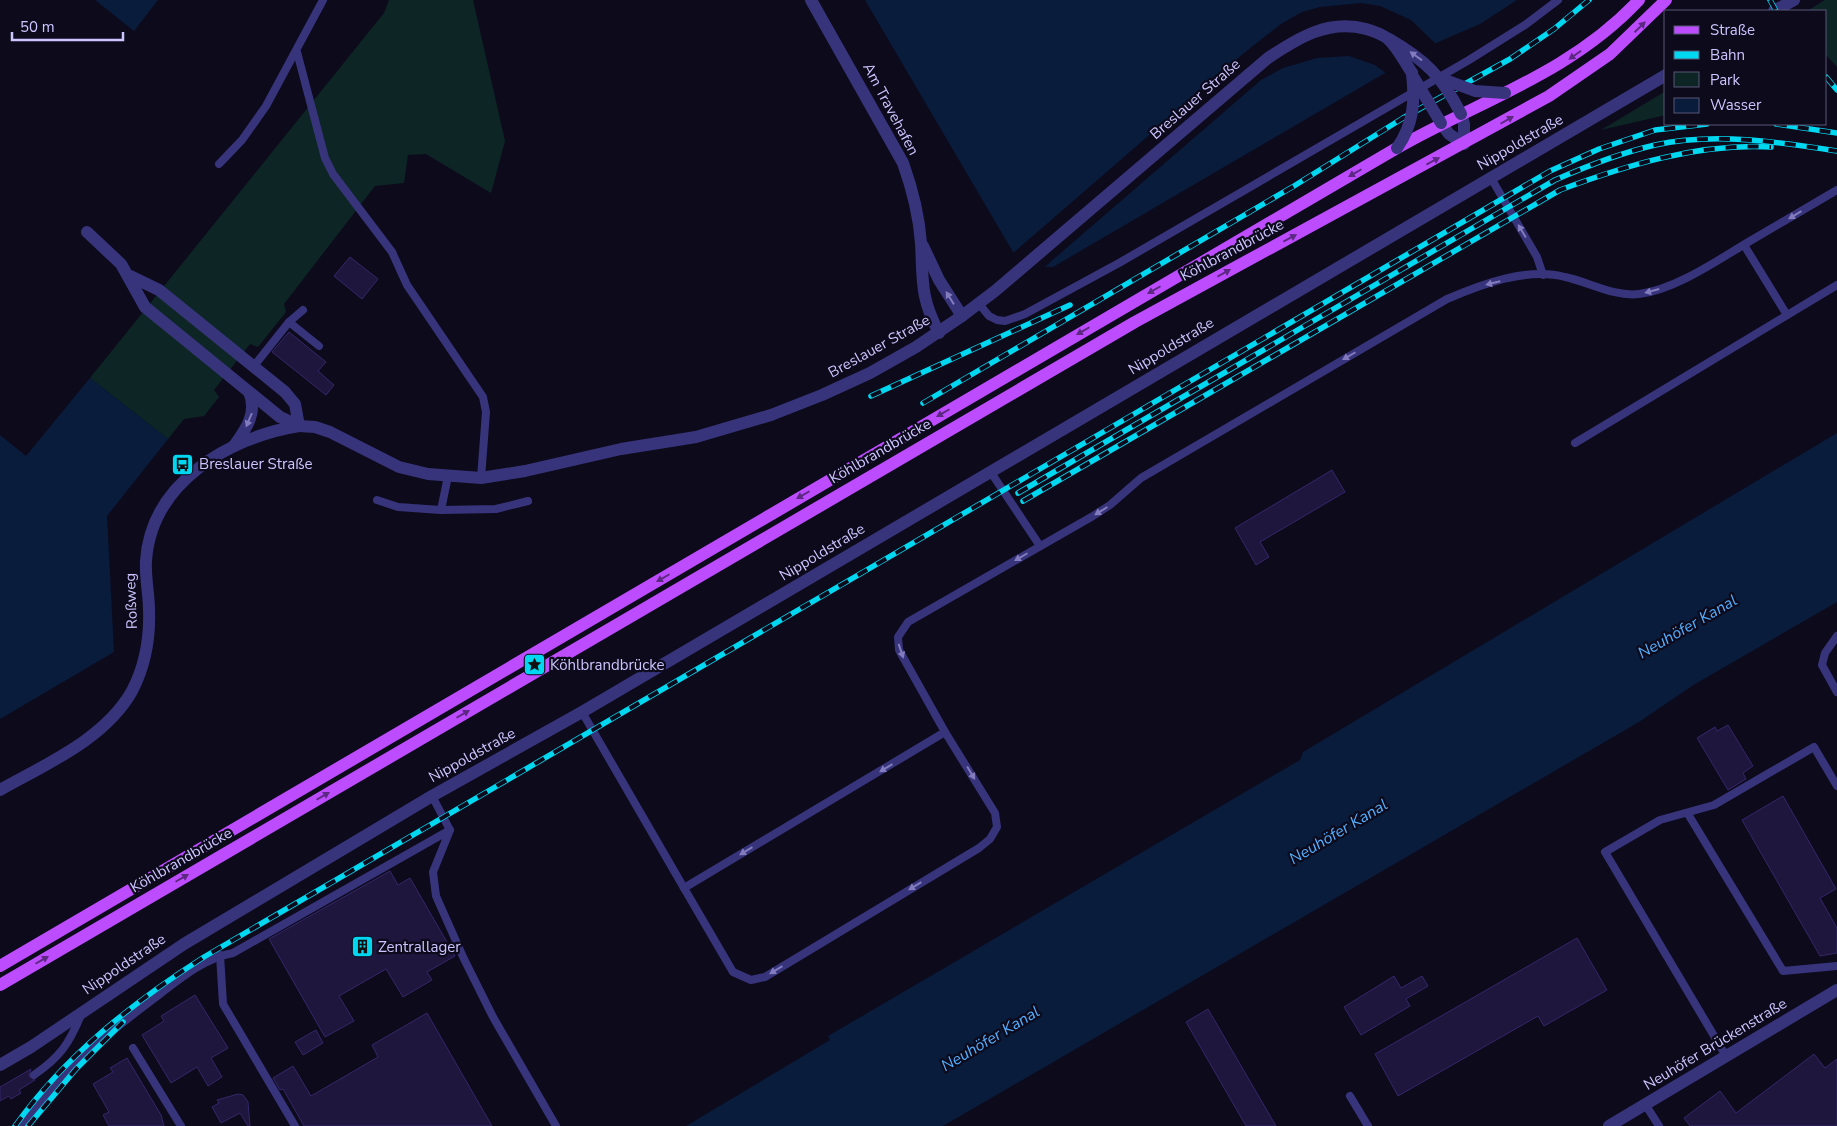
<svg xmlns="http://www.w3.org/2000/svg" width="1837" height="1126" viewBox="0 0 1837 1126" font-family="'Nunito Sans',sans-serif">
<rect width="100%" height="100%" fill="#0d0a1c"/>
<g fill="#0d2625">
<path d="M389 0H473L505 141 491 193 426 154 408 155 404 183 375 186 284 304 286 312 258 347 250 344 214 390 219 397 204 416 184 419 168 439 90 378 384 13Z"/>
<path d="M1825 0H1837V67L1826 55V11H1807Z"/>
<path d="M1666 91V115L1601 130Z"/>
</g>
<g fill="#091c3c">
<path d="M95 0H158L134 31Z"/>
<path d="M865 0H1517L1480 24 1438 42 1053 267H1033L1013 252Z"/>
<path d="M90 378 168 439 107 516 114 652 0 719V435L26 456Z"/>
<path d="M1837 433V602L1695 684 1639 722 943 1126H686L830 1040 828 1036 1300 760 1303 752Z"/>
</g>
<path fill="#0d0a1c" d="M1361 3 1380 6 1411 20 1437 45 1387 74 1375 65 1349 56 1317 58 1283 68 1261 80 1041 270H1032L1012 254 1244 53 1281 24 1302 12 1320 7Z"/>
<g fill="#1e163d" stroke="#35276a">
<path d="M350 257 378 279 362 299 334 276Z"/>
<path d="M289 332 326 362 318 371 334 385 326 395 272 352Z"/>
<path d="M1332 470 1345 492 1260 542 1269 557 1256 565 1235 528Z"/>
<path d="M1728 725 1753 766 1743 773 1746 779 1728 790 1697 738 1715 727 1717 731Z"/>
<path d="M1783 796 1836 889 1820 898 1837 928V953L1820 956 1742 820Z"/>
<path d="M390 871 398 885 410 878 455 956 427 972 432 980 403 997 386 969 339 996 354 1021 325 1037 269 939Z"/>
<path d="M1577 938 1607 990 1544 1026 1538 1016 1398 1096 1375 1054Z"/>
<path d="M1394 976 1401 988 1422 976 1428 986 1406 999 1410 1006 1361 1035 1344 1007Z"/>
<path d="M195 995 228 1048 211 1058 222 1077 208 1086 197 1067 171 1083 142 1035 164 1021 161 1016Z"/>
<path d="M1208 1009 1276 1126H1246L1186 1022Z"/>
<path d="M427 1013 492 1126H304L283 1089 280 1090 273 1078 293 1066 311 1096 378 1057 372 1045Z"/>
<path d="M316 1030 323 1043 303 1055 295 1042Z"/>
<path d="M1814 1054 1825 1068 1837 1059V1126H1690L1684 1118 1720 1091 1736 1113Z"/>
<path d="M127 1058 161 1115 164 1126H109L103 1115 109 1112 93 1084 113 1072 110 1068Z"/>
<path d="M31 1069 29 1076 35 1080 19 1090 21 1093 11 1099 9 1096 0 1101V1087Z"/>
<path d="M238 1094 243 1095 248 1102 250 1126H248L240 1113 221 1123 212 1107 219 1103 217 1100Z"/>
</g>
<g fill="none" stroke-linecap="round" stroke-linejoin="round">
<g stroke="#37347c" stroke-width="8">
<path d="M297 52 325 158 333 174 392 252 407 285 483 397 486 412 481 478"/>
<path d="M219 164 242 140 266 106 323 0"/>
<path d="M1491 178 1537 257 1543 275"/>
<path d="M1744 245 1787 315"/>
<path d="M979 304 989 316 997 320 1005 321 1025 314 1119 263 1469 60 1525 25 1558 0"/>
<path d="M289 322 303 310"/>
<path d="M254 366 289 322 319 346"/>
<path d="M1575 443 1837 285"/>
<path d="M990 471 1040 546"/>
<path d="M377 500 398 507 441 510 448 476"/>
<path d="M441 510 496 509 528 501"/>
<path d="M1837 636 1825 653 1822 665 1837 692"/>
<path d="M582 712 684 888 945 732 899 650 898 637 908 622 1093 516 1110 505 1141 478 1447 299C1482 284 1527 267 1565 277 1589 282 1614 297 1639 294 1674 290 1715 262 1745 244 1776 226 1806 208 1837 190"/>
<path d="M432 796 450 830 433 872 436 896 464 959 493 1017 556 1126"/>
<path d="M1688 814 1783 971 1837 966"/>
<path d="M684 888 733 972 751 980 765 977 979 848 990 839 997 827 995 813 945 732"/>
<path d="M220 955 223 1004 295 1126"/>
<path d="M133 1048 181 1126"/>
<path d="M1726 1056 1605 852 1660 820 1714 805 1814 747 1837 786"/>
<path d="M34 1075C60 1057 69 1044 81 1015"/>
<path d="M1350 1096 1368 1126"/>
<path d="M1645 1104 1659 1126"/>
<path d="M22 1126C59 1072 109 1032 160 994 182 977 205 958 233 953L450 830"/>
</g>
<g stroke="#37347c" stroke-width="12">
<path d="M811 0 903 163C912 188 919 216 921 243 923 281 920 297 939 333"/>
<path d="M1774 11 1794 0"/>
<path d="M1441 123 1449 134 1464 144V124L1461 114"/>
<path d="M87 232 121 264 145 307 280 417 299 426 315 427 330 432 399 467 428 474 481 478 525 471 621 449 696 437 771 415 822 395 870 373 916 347 962 316 995 291 1268 58C1298 38 1328 19 1366 29 1373 31 1381 34 1387 38 1397 46 1405 63 1412 73"/>
<path d="M923 246 939 280 962 316"/>
<path d="M130 276 159 290 285 392 295 404 299 426"/>
<path d="M234 446C246 429 258 413 249 392"/>
<path d="M0 790C46 764 105 739 132 691 145 666 150 638 149 610 149 594 145 578 146 561 151 483 229 437 299 426"/>
<path d="M0 1065 31 1047 184 944 432 796 582 712 1666 75"/>
<path d="M1609 1126 1837 990"/>
</g>
<g stroke="#bd4cff" stroke-width="12">
<path d="M0 966 1397 148C1481 100 1571 73 1639 0"/>
<path d="M0 985 1135 322 1549 96 1610 54 1666 0"/>
</g>
<defs>
<g id="rail">
<path d="M1770 0 1776 11"/>
<path d="M1826 77 1837 90"/>
<path d="M1776 124 1837 133"/>
<path d="M871 396 1070 305"/>
<path d="M923 403 1294 186 1403 118 1510 59 1554 29 1589 0"/>
<path d="M1018 493 1555 180C1587 166 1620 153 1655 145 1714 132 1779 142 1837 151"/>
<path d="M1023 501 1560 190C1627 165 1698 143 1771 147"/>
<path d="M15 1126C65 1056 132 1003 204 957L1550 171 1599 149 1655 130 1707 124"/>
<path d="M28 1126 76 1069 123 1022"/>
</g>
</defs>
<use href="#rail" stroke="#00d7f0" stroke-width="5.5"/>
<use href="#rail" stroke="#0d0a1c" stroke-width="4" stroke-dasharray="11" stroke-linecap="butt"/>
<g stroke="#37347c" stroke-width="12">
<path d="M1389 39C1425 60 1442 76 1461 114"/>
<path d="M1414 78 1441 123"/>
<path d="M1440 78 1475 91 1505 93"/>
<path d="M1397 148C1414 124 1415 101 1412 73"/>
</g>
</g>
<defs><path id="oneway-solid" d="M-6-.8H1V-3.2L6.5 0L1 3.2V.8H-6Z" transform="scale(1.25)"/></defs>
<g fill="#5c2882">
<use href="#oneway-solid" transform="translate(1640 27) rotate(-44)"/>
<use href="#oneway-solid" transform="translate(1575 55) rotate(145)"/>
<use href="#oneway-solid" transform="translate(1507 120) rotate(-30)"/>
<use href="#oneway-solid" transform="translate(1433 161) rotate(-28)"/>
<use href="#oneway-solid" transform="translate(1355 173) rotate(150)"/>
<use href="#oneway-solid" transform="translate(1290 238) rotate(-28)"/>
<use href="#oneway-solid" transform="translate(1224 273) rotate(-29)"/>
<use href="#oneway-solid" transform="translate(1154 290) rotate(150)"/>
<use href="#oneway-solid" transform="translate(1083 331) rotate(150)"/>
<use href="#oneway-solid" transform="translate(943 413) rotate(150)"/>
<use href="#oneway-solid" transform="translate(803 495) rotate(150)"/>
<use href="#oneway-solid" transform="translate(663 578) rotate(150)"/>
<use href="#oneway-solid" transform="translate(463 714) rotate(-30)"/>
<use href="#oneway-solid" transform="translate(323 796) rotate(-30)"/>
<use href="#oneway-solid" transform="translate(182 878) rotate(-30)"/>
<use href="#oneway-solid" transform="translate(42 960) rotate(-30)"/>
</g>
<g fill="#827cbe">
<use href="#oneway-solid" transform="translate(1416 56) rotate(-144)"/>
<use href="#oneway-solid" transform="translate(1795 215) rotate(149)"/>
<use href="#oneway-solid" transform="translate(1522 231) rotate(-121)"/>
<use href="#oneway-solid" transform="translate(1493 283) rotate(166)"/>
<use href="#oneway-solid" transform="translate(1652 291) rotate(165)"/>
<use href="#oneway-solid" transform="translate(950 298) rotate(-122)"/>
<use href="#oneway-solid" transform="translate(1349 356) rotate(150)"/>
<use href="#oneway-solid" transform="translate(249 420) rotate(113)"/>
<use href="#oneway-solid" transform="translate(1101 511) rotate(148)"/>
<use href="#oneway-solid" transform="translate(1021 557) rotate(150)"/>
<use href="#oneway-solid" transform="translate(901 651) rotate(71)"/>
<use href="#oneway-solid" transform="translate(886 768) rotate(149)"/>
<use href="#oneway-solid" transform="translate(971 773) rotate(59)"/>
<use href="#oneway-solid" transform="translate(746 851) rotate(149)"/>
<use href="#oneway-solid" transform="translate(915 886) rotate(149)"/>
<use href="#oneway-solid" transform="translate(776 970) rotate(149)"/>
</g>
<defs>
<symbol id="bus-square" viewBox="-11 -11 22 22"><rect x="-9" y="-9" width="18" height="18" rx="4" fill="#00d7f0" stroke="#0d0a1c"/><path d="M-5-6H5V4H4V6H2V4H-2V6H-4V4H-5ZM-3.5-4V0h7V-4ZM-3.5 1.2v1.5H-2V1.2ZM2 1.2v1.5H3.5V1.2Z" fill="#111"/></symbol>
<symbol id="sight-square" viewBox="-11 -11 22 22"><rect x="-9" y="-9" width="18" height="18" rx="4" fill="#00d7f0" stroke="#0d0a1c"/><path d="M0-6L1.8-2.2L6-1.7L2.9 1.2L3.7 5.4L0 3.3L-3.7 5.4L-2.9 1.2L-6-1.7L-1.8-2.2Z" fill="#111"/></symbol>
<symbol id="building-square" viewBox="-11 -11 22 22"><rect x="-9" y="-9" width="18" height="18" rx="4" fill="#00d7f0" stroke="#0d0a1c"/><path d="M-4-6H4V6H1V3H-1V6H-4ZM-2.5-4.3h1.7v1.8h-1.7ZM.8-4.3h1.7v1.8H.8ZM-2.5-1h1.7V.8h-1.7ZM.8-1h1.7V.8H.8Z" fill="#111"/></symbol>
</defs>
<g fill-rule="evenodd">
<use href="#bus-square" x="170" y="452" width="25" height="25"/>
<use href="#sight-square" x="522" y="652" width="25" height="25"/>
<use href="#building-square" x="350" y="934" width="25" height="25"/>
</g>
<g text-anchor="middle" stroke-width="4.5" stroke-linejoin="round" paint-order="stroke">
<g font-size="15" fill="#ccc5ff" stroke="#0d0a1c">
<text transform="translate(1195 99) rotate(-41)" y="5">Breslauer Straße</text>
<text transform="translate(891 109) rotate(62)" y="5">Am Travehafen</text>
<text transform="translate(1520 142) rotate(-30)" y="5">Nippoldstraße</text>
<text transform="translate(1232 250) rotate(-28)" y="5">Köhlbrandbrücke</text>
<text transform="translate(879 346) rotate(-29)" y="5">Breslauer Straße</text>
<text transform="translate(1171 346) rotate(-31)" y="5">Nippoldstraße</text>
<text transform="translate(880 451) rotate(-30)" y="5">Köhlbrandbrücke</text>
<text transform="translate(822 552) rotate(-31)" y="5">Nippoldstraße</text>
<text transform="translate(131 601) rotate(-92)" y="5">Roßweg</text>
<text transform="translate(472 755) rotate(-29)" y="5">Nippoldstraße</text>
<text transform="translate(181 860) rotate(-30)" y="5">Köhlbrandbrücke</text>
<text transform="translate(124 964) rotate(-34)" y="5">Nippoldstraße</text>
<text transform="translate(1715 1044) rotate(-31)" y="5">Neuhöfer Brückenstraße</text>
</g>
<g font-size="15" fill="#ccc5ff" stroke="#0d0a1c" text-anchor="start">
<text x="199" y="469">Breslauer Straße</text>
<text x="550" y="670">Köhlbrandbrücke</text>
<text x="378" y="952">Zentrallager</text>
</g>
<g font-size="16" font-style="italic" fill="#53afff" stroke="#0d0a1c">
<text transform="translate(1687 626) rotate(-30)" y="6">Neuhöfer Kanal</text>
<text transform="translate(1338 831) rotate(-31)" y="6">Neuhöfer Kanal</text>
<text transform="translate(990 1038) rotate(-31)" y="6">Neuhöfer Kanal</text>
</g>
</g>
<rect x="1664" y="10" width="162" height="115" fill="#0d0a1c" stroke="#595577"/>
<rect x="1674" y="26" width="25" height="8" fill="#bd4cff" stroke="#595577"/>
<text x="1710" y="35" font-size="15" fill="#ccc5ff">Straße</text>
<rect x="1674" y="51" width="25" height="8" fill="#00d7f0" stroke="#595577"/>
<text x="1710" y="60" font-size="15" fill="#ccc5ff">Bahn</text>
<rect x="1674" y="72" width="25" height="15" fill="#0d2625" stroke="#595577"/>
<text x="1710" y="85" font-size="15" fill="#ccc5ff">Park</text>
<rect x="1674" y="98" width="25" height="15" fill="#091c3c" stroke="#595577"/>
<text x="1710" y="110" font-size="15" fill="#ccc5ff">Wasser</text>
<path d="M12 32v8h111v-8" fill="none" stroke="#ccc5ff" stroke-width="2.5"/>
<text x="20" y="32" font-size="15" fill="#ccc5ff" stroke="#0d0a1c" stroke-width="4" paint-order="stroke">50 m</text>
</svg>
